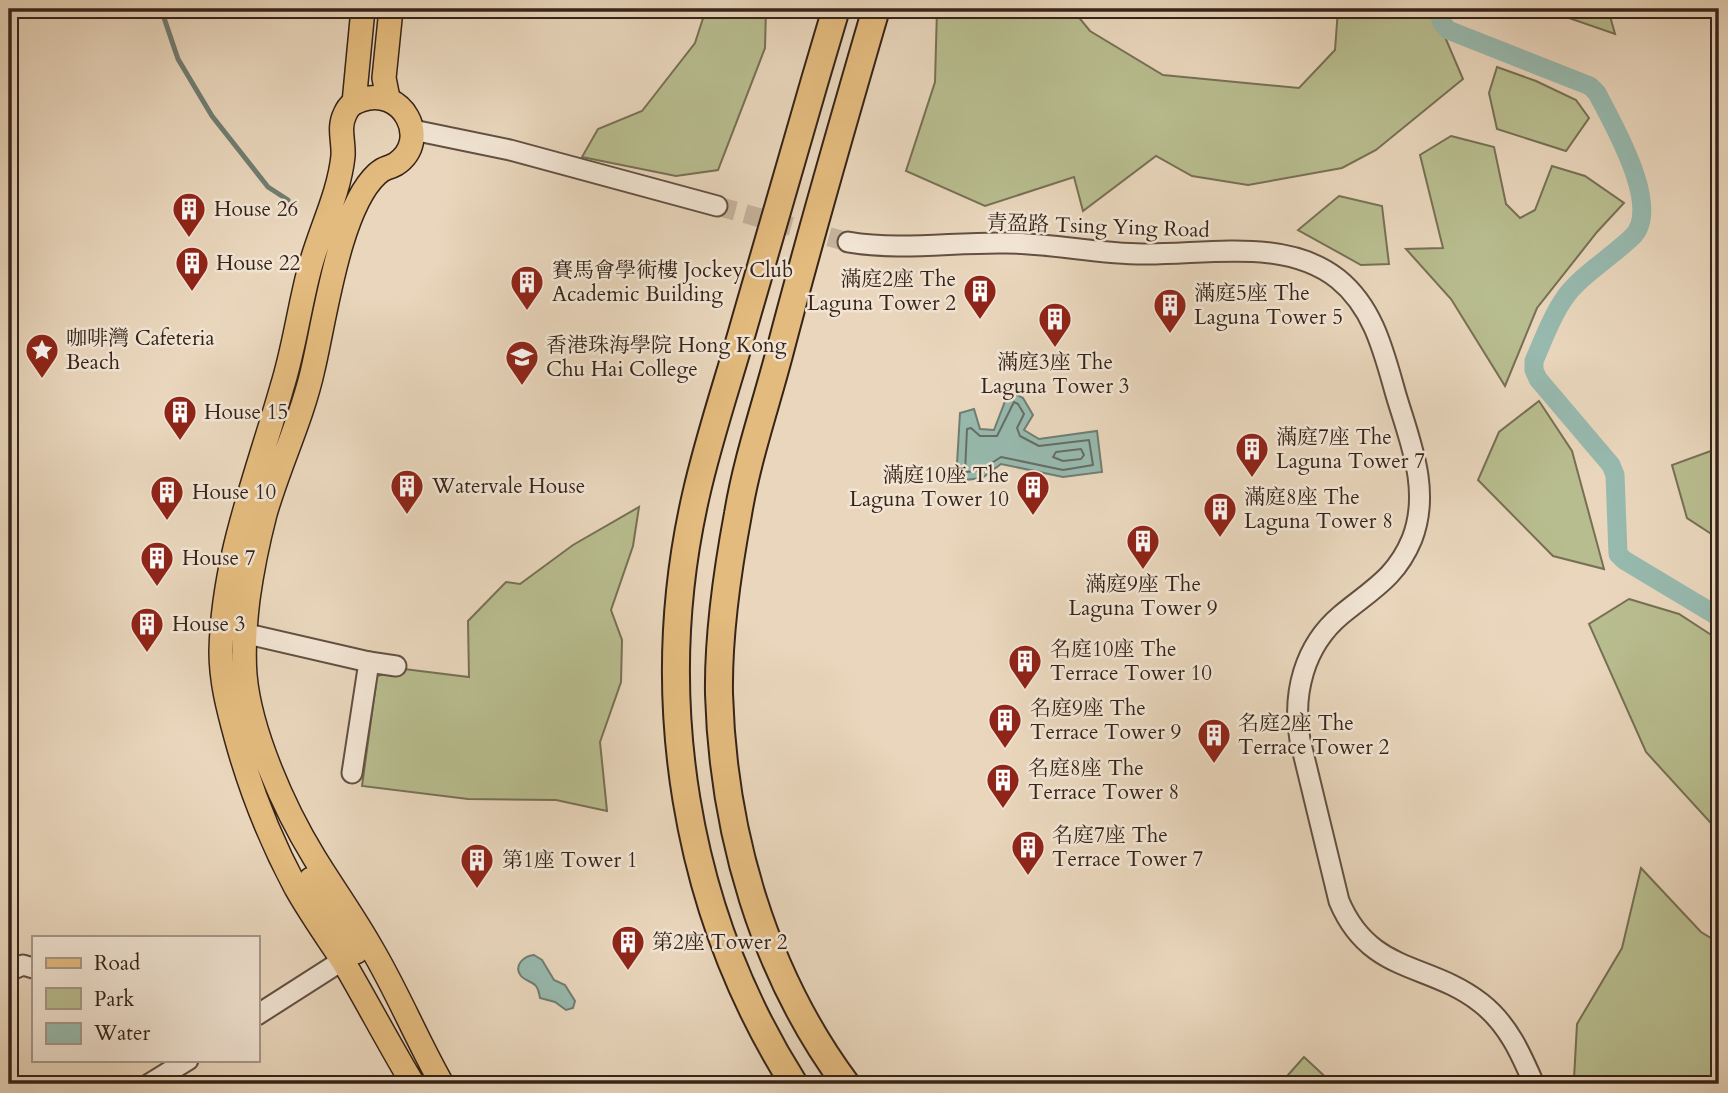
<svg xmlns="http://www.w3.org/2000/svg" width="1728" height="1093" viewBox="0 0 1728 1093" font-family="Cardo,'Noto Serif TC',serif">
<rect width="100%" height="100%" fill="#e9d6bc"/>
<filter id="stains"><feTurbulence type="fractalNoise" baseFrequency=".00286" numOctaves="4"/><feColorMatrix values="0 0 0 0 .2 0 0 0 0 .09 0 0 0 0 .02 0 0 0 .5 -.17"/></filter>
<radialGradient id="worn" r=".72"><stop offset=".6" stop-color="#630" stop-opacity="0"/><stop offset="1" stop-color="#630" stop-opacity=".3"/></radialGradient>
<g fill="#b8bd8f" stroke="#777054" stroke-width="2">
<path d="M706 9H766L765 48 718 170 676 176 582 157 598 129 642 111 695 43Z"/>
<path d="M937 9H1072L1090 31 1163 75 1299 88 1335 50 1338 9H1425L1445 37 1463 79 1376 150 1342 168 1248 185 1192 176 1156 156 1083 211 1074 177 985 206 906 171 935 82Z"/>
<path d="M1543 9H1608L1615 34Z"/>
<path d="M1497 67 1536 81 1576 100 1589 118 1566 151 1497 129 1489 93Z"/>
<path d="M1451 136 1494 147 1506 204 1520 218 1535 210 1552 166 1585 176 1624 203 1597 232 1537 308 1505 386 1451 299 1406 249 1443 248 1420 155Z"/>
<path d="M1339 196 1382 206 1389 264 1361 265 1298 230Z"/>
<path d="M1539 401 1572 451 1604 569 1553 556 1478 480 1499 432Z"/>
<path d="M1719 448V539L1687 518 1672 465Z"/>
<path d="M639 507 633 546 611 610 622 640 621 682 600 742 607 811 556 800 468 799 362 786 377 676 404 669 469 677 468 621 506 582 520 584 573 545Z"/>
<path d="M1629 599 1679 614 1719 640V832L1646 752 1589 624Z"/>
<path d="M1641 868 1701 932 1719 943V1084H1576L1574 1079 1577 1024 1622 948Z"/>
<path d="M1304 1057 1333 1084H1280Z"/>
</g>
<g fill="#97b9ae" stroke="#707d72" stroke-width="2">
<path d="M1009 391 1023 398 1033 415 1024 430 1039 439 1097 431 1102 472 1063 477 1001 464 982 478 956 481 960 413 974 409 980 429 994 430Z"/>
<path d="M534 955 542 960 554 980 565 985 575 1001 573 1008 566 1010 555 1002 540 998C539 993 539 990 536 986 532 981 525 981 521 976 513 965 524 956 534 955Z"/>
</g>
<g fill="none" stroke-linecap="round" stroke-linejoin="round">
<g stroke="#666e64" stroke-width="2">
<path d="M1014 402 1018 404 1024 414 1017 428 1020 436 1039 446 1089 440 1093 465 1063 470 1001 457 979 471 965 472 967 429 971 428 980 436H997Z"/>
<path d="M1081 449 1084 455 1081 459 1063 461 1053 457 1056 452Z"/>
</g>
<path stroke="#707d72" stroke-width="5" d="M161 9 178 59 212 116 268 187 288 200"/>
<path stroke="#97b9ae" stroke-width="19" d="M1437 9 1442 23 1448 30 1590 86 1597 93C1612 123 1663 208 1632 237 1614 255 1576 279 1564 299 1551 317 1543 341 1534 361V370L1538 379 1611 465 1615 475 1618 554 1624 560 1719 617"/>
<path stroke="#c5b29b" stroke-width="19" stroke-dasharray="19 10" stroke-linecap="butt" d="M717 206 848 242"/>
<defs>
<g id="minor">
<path d="M413 130 510 150 717 206"/>
<path d="M848 242C901 251 952 242 1006 243 1052 243 1097 254 1143 254 1206 255 1285 237 1338 279 1374 308 1384 353 1396 395 1410 442 1431 490 1412 539 1396 578 1371 590 1341 615 1304 646 1292 694 1300 740L1339 901C1370 975 1429 962 1481 1003 1508 1024 1521 1054 1534 1084"/>
<path d="M230 630 369 662 352 773"/>
<path d="M369 662 396 666"/>
<path d="M9 971 23 965 33 968"/>
<path d="M257 1015 354 953"/>
<path d="M149 1084 188 1060"/>
</g>
<g id="major">
<path d="M388 98 384 78 391 9"/>
<path d="M354 103 363 9"/>
<path d="M311 879 356 952"/>
<path d="M413 1084C389 1044 367 1002 343 961 327 937 310 913 296 888 270 839 250 789 236 737 228 708 221 681 221 651 223 558 257 475 282 387 294 349 299 309 309 271 319 232 339 195 343 156 344 141 338 128 345 114 349 105 353 103 361 100 402 85 432 140 396 164 385 170 386 166 377 174 339 209 325 319 313 369 302 419 279 465 265 514 258 541 252 570 248 599 245 624 243 650 245 675 250 732 284 808 314 857 333 888 354 917 372 949 398 993 417 1040 442 1084"/>
</g>
<g id="highway">
<path d="M794 1084C684 910 650 696 696 495 709 437 729 379 745 322 775 217 805 113 836 9"/>
<path d="M846 1084C763 972 723 832 719 694 718 635 727 573 738 514 747 459 766 405 780 351 810 236 843 122 876 9"/>
</g>
</defs>
<use href="#minor" stroke="#635042" stroke-width="23"/>
<use href="#major" stroke="#362419" stroke-width="26"/>
<use href="#highway" stroke="#362419" stroke-width="30"/>
<use href="#minor" stroke="#f1e4d3" stroke-width="19"/>
<use href="#major" stroke="#e4bb7e" stroke-width="23"/>
<use href="#highway" stroke="#e4bb7e" stroke-width="26"/>
</g>
<defs>
<symbol id="building-pin" viewBox="-11 -11 22 30"><path d="M0 17L-7.5 6A9.5 9.5 0 1 1 7.5 6Z" fill="#8f2418" stroke="#f1e4d3"/><path d="M-4-6H4V6H1V3H-1V6H-4ZM-2.5-4.3h1.7v1.8h-1.7ZM.8-4.3h1.7v1.8H.8ZM-2.5-1h1.7V.8h-1.7ZM.8-1h1.7V.8H.8Z" fill="#fff"/></symbol>
<symbol id="sight-pin" viewBox="-11 -11 22 30"><path d="M0 17L-7.5 6A9.5 9.5 0 1 1 7.5 6Z" fill="#8f2418" stroke="#f1e4d3"/><path d="M0-6L1.8-2.2L6-1.7L2.9 1.2L3.7 5.4L0 3.3L-3.7 5.4L-2.9 1.2L-6-1.7L-1.8-2.2Z" fill="#fff"/></symbol>
<symbol id="university-pin" viewBox="-11 -11 22 30"><path d="M0 17L-7.5 6A9.5 9.5 0 1 1 7.5 6Z" fill="#8f2418" stroke="#f1e4d3"/><path d="M0-5L7-2L0 1L-7-2ZM-4 1L0 2.5L4 1V4Q0 6-4 4Z" fill="#fff"/></symbol>
</defs>
<g fill-rule="evenodd">
<use href="#building-pin" x="170" y="190" width="38" height="52"/>
<use href="#building-pin" x="173" y="244" width="38" height="52"/>
<use href="#building-pin" x="508" y="263" width="38" height="52"/>
<use href="#building-pin" x="961" y="272" width="38" height="52"/>
<use href="#building-pin" x="1151" y="286" width="38" height="52"/>
<use href="#building-pin" x="1036" y="300" width="38" height="52"/>
<use href="#sight-pin" x="23" y="331" width="38" height="52"/>
<use href="#university-pin" x="503" y="338" width="38" height="52"/>
<use href="#building-pin" x="161" y="393" width="38" height="52"/>
<use href="#building-pin" x="1233" y="430" width="38" height="52"/>
<use href="#building-pin" x="388" y="467" width="38" height="52"/>
<use href="#building-pin" x="1014" y="468" width="38" height="52"/>
<use href="#building-pin" x="148" y="473" width="38" height="52"/>
<use href="#building-pin" x="1201" y="490" width="38" height="52"/>
<use href="#building-pin" x="1124" y="522" width="38" height="52"/>
<use href="#building-pin" x="138" y="539" width="38" height="52"/>
<use href="#building-pin" x="128" y="605" width="38" height="52"/>
<use href="#building-pin" x="1006" y="642" width="38" height="52"/>
<use href="#building-pin" x="986" y="701" width="38" height="52"/>
<use href="#building-pin" x="1195" y="716" width="38" height="52"/>
<use href="#building-pin" x="984" y="761" width="38" height="52"/>
<use href="#building-pin" x="1009" y="828" width="38" height="52"/>
<use href="#building-pin" x="458" y="841" width="38" height="52"/>
<use href="#building-pin" x="609" y="923" width="38" height="52"/>
</g>
<g text-anchor="middle" stroke-width="5" stroke-linejoin="round" paint-order="stroke">
<g font-size="21" fill="#362419" stroke="#f1e4d3" text-anchor="start">
<text x="214" y="216">House 26</text>
<text x="216" y="270">House 22</text>
<text x="552" y="277">賽馬會學術樓 Jockey Club<tspan x="552" dy="24">Academic Building</tspan></text>
<text x="956" y="286" text-anchor="end">滿庭2座 The<tspan x="956" dy="24">Laguna Tower 2</tspan></text>
<text x="1194" y="300">滿庭5座 The<tspan x="1194" dy="24">Laguna Tower 5</tspan></text>
<text x="66" y="345">咖啡灣 Cafeteria<tspan x="66" dy="24">Beach</tspan></text>
<text x="546" y="352">香港珠海學院 Hong Kong<tspan x="546" dy="24">Chu Hai College</tspan></text>
<text x="1055" y="369" text-anchor="middle">滿庭3座 The<tspan x="1055" dy="24">Laguna Tower 3</tspan></text>
<text x="204" y="419">House 15</text>
<text x="1276" y="444">滿庭7座 The<tspan x="1276" dy="24">Laguna Tower 7</tspan></text>
<text x="1009" y="482" text-anchor="end">滿庭10座 The<tspan x="1009" dy="24">Laguna Tower 10</tspan></text>
<text x="432" y="493">Watervale House</text>
<text x="192" y="499">House 10</text>
<text x="1244" y="504">滿庭8座 The<tspan x="1244" dy="24">Laguna Tower 8</tspan></text>
<text x="182" y="565">House 7</text>
<text x="1143" y="591" text-anchor="middle">滿庭9座 The<tspan x="1143" dy="24">Laguna Tower 9</tspan></text>
<text x="172" y="631">House 3</text>
<text x="1050" y="656">名庭10座 The<tspan x="1050" dy="24">Terrace Tower 10</tspan></text>
<text x="1030" y="715">名庭9座 The<tspan x="1030" dy="24">Terrace Tower 9</tspan></text>
<text x="1238" y="730">名庭2座 The<tspan x="1238" dy="24">Terrace Tower 2</tspan></text>
<text x="1028" y="775">名庭8座 The<tspan x="1028" dy="24">Terrace Tower 8</tspan></text>
<text x="1052" y="842">名庭7座 The<tspan x="1052" dy="24">Terrace Tower 7</tspan></text>
<text x="502" y="867">第1座 Tower 1</text>
<text x="652" y="949">第2座 Tower 2</text>
</g>
<g font-size="21" fill="#362419" stroke="#f1e4d3">
<text transform="translate(1098 226) rotate(2)" y="7">青盈路 Tsing Ying Road</text>
</g>
</g>
<rect width="1728" height="1093" fill="none" stroke="#e9d6bc" stroke-width="35"/>
<rect x="10" y="10" width="1707" height="1072" fill="none" stroke="#362419" stroke-width="3.5"/>
<rect x="18" y="18" width="1693" height="1058" fill="none" stroke="#362419" stroke-width="2"/>
<rect x="32" y="936" width="228" height="126" fill="#f1e4d3" stroke="#a69789" stroke-width="2"/>
<rect x="46" y="958" width="35" height="10" fill="#e4bb7e" stroke="#a69789" stroke-width="2"/>
<text x="94" y="970" font-size="21" fill="#362419">Road</text>
<rect x="46" y="988" width="35" height="21" fill="#b8bd8f" stroke="#a69789" stroke-width="2"/>
<text x="94" y="1006" font-size="21" fill="#362419">Park</text>
<rect x="46" y="1023" width="35" height="21" fill="#97b9ae" stroke="#a69789" stroke-width="2"/>
<text x="94" y="1040" font-size="21" fill="#362419">Water</text>
<rect width="100%" height="100%" filter="url(#stains)"/>
<rect width="100%" height="100%" fill="url(#worn)"/>
</svg>
